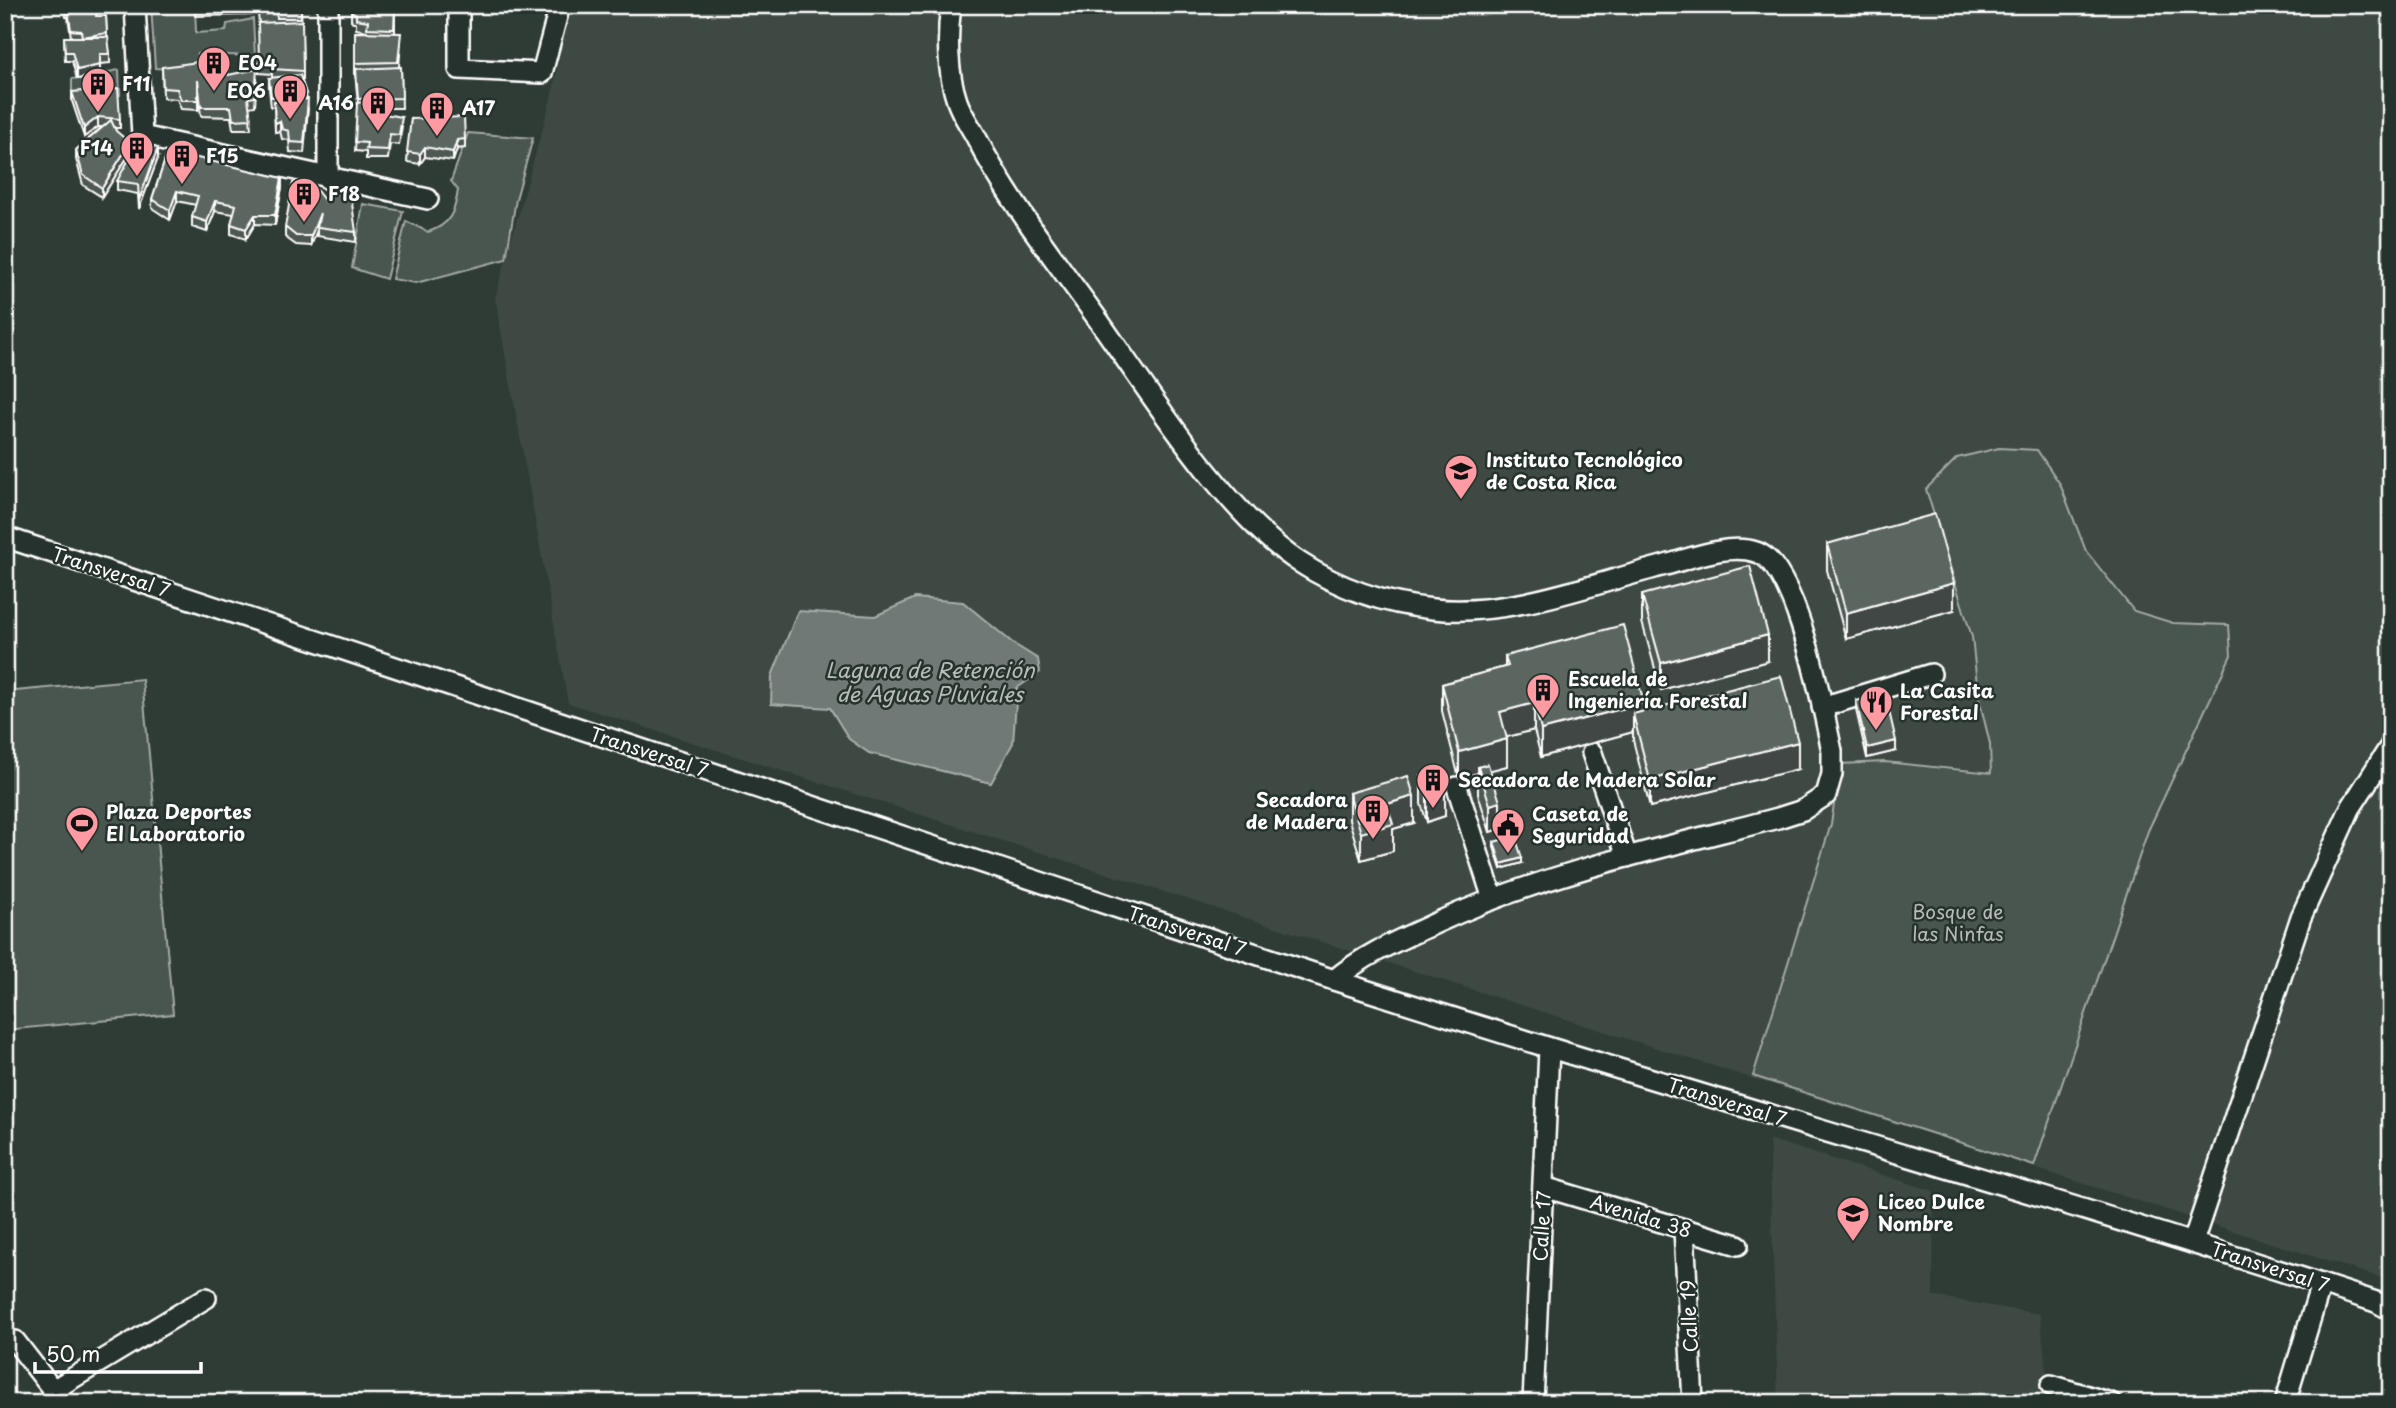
<svg xmlns="http://www.w3.org/2000/svg" width="2396" height="1408" viewBox="0 0 2396 1408" font-family="'Playpen Sans',sans-serif">
<rect width="100%" height="100%" fill="#2f3b35"/>
<filter id="ink" filterUnits="userSpaceOnUse"><feTurbulence type="fractalNoise" baseFrequency=".0143" numOctaves="2"/><feDisplacementMap in="SourceGraphic" scale="14" xChannelSelector="R" yChannelSelector="G"/><feConvolveMatrix kernelMatrix="1 2 1 2 8 2 1 2 1" color-interpolation-filters="sRGB"/></filter>
<g filter="url(#ink)">
<g fill="#3c4842">
<path d="M570 5H2391V1281L568 703 495 298 551 98Z"/>
<path d="M1769 1139 1934 1191 1933 1296 2040 1314 2050 1403H1778Z"/>
</g>
<g fill="#4a544f" stroke="#a4aaa7" stroke-width="2">
<path d="M151 5H195L196 33 226 31 227 24 253 19 255 56 197 54 198 71 155 68Z"/>
<path d="M119 70 120 95 72 101V79Z"/>
<path d="M468 133 533 138 516 199 506 259 416 283 392 279 406 221 428 232C450 225 455 212 458 190L451 181Z"/>
<path d="M363 204 403 211 386 279 352 268Z"/>
<path d="M1999 448 2037 450 2060 484 2086 551 2134 611 2173 623 2229 625 2231 655 2148 831 2034 1166 1753 1076 1831 824 1840 764 1885 762 1991 773 1990 744 1978 694 1972 637 1926 489 1957 458Z"/>
<path d="M142 679 173 1014 5 1030V692Z"/>
</g>
<path fill="#707975" stroke="#a9afac" stroke-width="2" d="M915 598 963 602 1014 644 1038 659 1040 672 1017 688 1013 743 991 783 869 753 849 739 830 708 771 704 772 676 798 611 875 616Z"/>
<g fill="none" stroke-linecap="round" stroke-linejoin="round">
<defs>
<g id="minor">
<path d="M135 5 142 136 428 199"/>
<path d="M328 5V179"/>
<path d="M459 5V69L542 73 560 5"/>
<path d="M951 5C947 35 947 72 957 101 961 113 970 126 976 137 1008 200 1053 257 1094 314 1147 388 1224 513 1299 562 1339 588 1386 604 1433 609 1509 617 1589 585 1662 566 1689 559 1727 543 1756 552 1797 564 1823 710 1832 751V774L1826 795 1803 810 1778 818C1662 848 1545 873 1436 923 1397 941 1367 953 1334 980"/>
<path d="M5 537 1334 980C1680 1092 2030 1188 2376 1302L2391 1310"/>
<path d="M1822 707 1931 674"/>
<path d="M1592 753 1627 857"/>
<path d="M1457 787 1493 899"/>
<path d="M1544 1187 1738 1245"/>
<path d="M1684 1229 1693 1403"/>
<path d="M2193 1242 2301 917 2350 809 2391 745"/>
<path d="M15 1341 53 1390"/>
<path d="M2051 1385 2111 1403"/>
<path d="M65 1403 53 1390 206 1298"/>
<path d="M1533 1403 1549 1049"/>
<path d="M2285 1403 2321 1284"/>
</g>
</defs>
<use href="#minor" stroke="#fff" stroke-width="24"/>
<use href="#minor" stroke="#26332d" stroke-width="19"/>
</g>
<g fill="#4e5853" stroke="#fff" stroke-width="2">
<path d="M65 5 97 16H106L107 37 110 54V63L100 64V75L77 79 72 61H65L64 37H71L68 17H66Z"/>
<path d="M195 5H251V15L195 16Z"/>
<path d="M257 5H301L303 71V80H301L306 94 308 109 304 153 290 152 289 140 282 139 280 131 275 132 274 106 271 107 269 88V78H272V74L259 73V23Z"/>
<path d="M351 5H395V33L401 43 399 67H401L402 108H376V112L402 126 399 145 390 144 388 159H366V152L355 151 358 103 355 73V32H367V31L356 29V23L351 21Z"/>
<path d="M198 66 228 75 257 78 255 106 249 107 251 129H233L231 117 201 116 198 90V110L181 109 177 99 163 98 162 67Z"/>
<path d="M72 92 120 119V128H114L130 153 102 197 83 185 76 159V150L102 127H98L84 137 72 101Z"/>
<path d="M411 119 465 139V148L457 149 453 161 425 157 420 164 407 162Z"/>
<path d="M168 151 282 187 275 225 255 224 246 239 231 234V224L234 214 215 211 207 232 192 227V217L196 205 177 201 170 220 152 208V199Z"/>
<path d="M158 158 139 209 138 194 117 190V181Z"/>
<path d="M325 201 356 232V242L317 236V230L311 246 296 245 285 237V227Z"/>
<path d="M1827 544 1954 610 1846 639 1827 570Z"/>
<path d="M1642 595 1768 661 1661 690 1642 622Z"/>
<path d="M1505 656 1644 711 1798 769 1650 807 1633 740V732L1541 757 1534 730 1506 737 1507 766 1490 770 1500 829 1490 832 1478 794V773L1459 778 1442 711V684L1505 667Z"/>
<path d="M1856 701 1896 751 1867 758 1856 710Z"/>
<path d="M1421 777 1445 816 1427 822 1421 804Z"/>
<path d="M1349 793 1414 823 1393 829V851L1361 860 1349 820Z"/>
<path d="M1494 842 1522 863 1501 869 1494 847Z"/>
</g>
<g fill="#404744" stroke="#fff" stroke-width="2">
<path d="M100 65V75L77 79V70Z"/>
<path d="M98 117V127L84 137V128Z"/>
<path d="M280 121V131L275 132V123Z"/>
<path d="M457 140V149L453 161V152Z"/>
<path d="M130 143V153L102 197V188Z"/>
<path d="M425 147V157L420 164V154Z"/>
<path d="M158 148V158L139 209V200Z"/>
<path d="M282 178V187L275 225V215Z"/>
<path d="M177 191V201L170 220V210Z"/>
<path d="M215 201V211L207 232V222Z"/>
<path d="M320 213 317 230 311 246V236Z"/>
<path d="M255 215V224L246 239V229Z"/>
<path d="M1954 583V610L1846 639V613Z"/>
<path d="M1768 635V661L1661 690V663Z"/>
<path d="M1534 703V730L1500 739V712Z"/>
<path d="M1644 703V729L1633 714V732L1541 757V730Z"/>
<path d="M1507 739V766L1480 773 1478 767V773L1459 778V752Z"/>
<path d="M1896 741V751L1867 758V748Z"/>
<path d="M1798 742V769L1650 807V780Z"/>
<path d="M1445 790V816L1427 822V795Z"/>
<path d="M1414 796V823L1393 829V851L1361 860V833L1387 804Z"/>
<path d="M1500 802V829L1490 832V805Z"/>
<path d="M1522 858V863L1501 869V864Z"/>
</g>
<g fill="#5b6661" stroke="#fff" stroke-width="2">
<path d="M65 5H97L96 16H106L107 33 82 37H108L110 54H100V65L77 70 72 52H65L64 37H82L81 31 71 30 68 10 77 7 66 8Z"/>
<rect x="195" y="5" width="56" height="1"/>
<path d="M258 5H301V18H277L276 13 259 14Z"/>
<path d="M351 5H395L394 29 367 28 368 21 356 19V14L351 11Z"/>
<path d="M302 21 303 71 272 69V64L259 63 258 23Z"/>
<path d="M355 32 401 33 398 62 355 63Z"/>
<path d="M198 62 197 66 228 67V75L257 69 255 97 248 98 251 119 233 120 231 107H201L198 80V100H181L177 89 163 88 162 67Z"/>
<path d="M401 67 402 98 358 99 356 69Z"/>
<path d="M300 75 306 94 271 97 269 78Z"/>
<path d="M118 88 120 119 98 117 84 128 72 92Z"/>
<path d="M308 99 304 143 290 142 289 131 282 129 280 121 275 123 274 101Z"/>
<path d="M376 100 373 112 402 117 399 135 390 134 388 150 366 149 367 143 355 142 357 103Z"/>
<path d="M464 117 465 139 457 140 453 152 425 147 420 154 407 152 411 119Z"/>
<path d="M111 120 116 131 130 143 102 188 83 175 76 150Z"/>
<path d="M139 141 158 148 139 200 138 184 117 181Z"/>
<path d="M168 151 282 178 275 215H255L246 229 231 224 236 205 215 201 207 222 192 217 198 196 177 191 170 210 152 199Z"/>
<path d="M293 183 313 186 325 201 329 191 351 196 356 232 317 227 320 213 311 236H296L285 227Z"/>
<path d="M1935 514 1954 583 1846 613 1827 544Z"/>
<path d="M1750 566 1768 635 1661 663 1642 595Z"/>
<path d="M1623 625 1644 703 1541 730 1534 703 1500 712 1507 739 1459 752 1442 684 1508 666 1505 656Z"/>
<path d="M1781 676 1798 742 1650 780 1633 714Z"/>
<path d="M1885 694 1896 741 1867 748 1856 701Z"/>
<path d="M1488 764 1500 802 1490 805 1478 767Z"/>
<path d="M1439 771 1445 790 1427 795 1421 777Z"/>
<path d="M1408 776 1414 796 1387 804 1393 824 1361 833 1349 793Z"/>
<path d="M1515 836 1522 858 1501 864 1494 842Z"/>
</g>
</g>
<defs>
<symbol id="building-pin" viewBox="-11 -11 22 30"><path d="M0 17L-7.5 6A9.5 9.5 0 1 1 7.5 6Z" fill="#ff9aa2" stroke="#26332d"/><path d="M-4-6H4V6H1V3H-1V6H-4ZM-2.5-4.3h1.7v1.8h-1.7ZM.8-4.3h1.7v1.8H.8ZM-2.5-1h1.7V.8h-1.7ZM.8-1h1.7V.8H.8Z" fill="#111"/></symbol>
<symbol id="university-pin" viewBox="-11 -11 22 30"><path d="M0 17L-7.5 6A9.5 9.5 0 1 1 7.5 6Z" fill="#ff9aa2" stroke="#26332d"/><path d="M0-5L7-2L0 1L-7-2ZM-4 1L0 2.5L4 1V4Q0 6-4 4Z" fill="#111"/></symbol>
<symbol id="restaurant-pin" viewBox="-11 -11 22 30"><path d="M0 17L-7.5 6A9.5 9.5 0 1 1 7.5 6Z" fill="#ff9aa2" stroke="#26332d"/><path d="M-5-6h1v4h1v-4h1v4h1v-4h1v5L-1.5 .5V6h-2V.5L-5-1ZM5-6V6H3V1.5H1.5Q1.5-4 5-6Z" fill="#111"/></symbol>
<symbol id="stadium-pin" viewBox="-11 -11 22 30"><path d="M0 17L-7.5 6A9.5 9.5 0 1 1 7.5 6Z" fill="#ff9aa2" stroke="#26332d"/><path d="M0-5a6.5 5 0 1 0 0 10a6.5 5 0 1 0 0-10ZM-3.5-1.8h7v3.6h-7Z" fill="#111"/></symbol>
<symbol id="civic-pin" viewBox="-11 -11 22 30"><path d="M0 17L-7.5 6A9.5 9.5 0 1 1 7.5 6Z" fill="#ff9aa2" stroke="#26332d"/><path d="M-.6-6.5H3V-4.5H.6V-3L4-1V1h2V6H-6V1h2V-1L-.6-3ZM-1.2 2.5V6h2.4V2.5Z" fill="#111"/></symbol>
<symbol id="school-pin" viewBox="-11 -11 22 30"><path d="M0 17L-7.5 6A9.5 9.5 0 1 1 7.5 6Z" fill="#ff9aa2" stroke="#26332d"/><path d="M0-5L7-2L0 1L-7-2ZM-4 1L0 2.5L4 1V4Q0 6-4 4Z" fill="#111"/></symbol>
</defs>
<g fill-rule="evenodd">
<use href="#building-pin" x="195" y="44" width="38" height="52"/>
<use href="#building-pin" x="79" y="65" width="38" height="52"/>
<use href="#building-pin" x="271" y="72" width="38" height="52"/>
<use href="#building-pin" x="359" y="84" width="38" height="52"/>
<use href="#building-pin" x="418" y="89" width="38" height="52"/>
<use href="#building-pin" x="118" y="129" width="38" height="52"/>
<use href="#building-pin" x="163" y="137" width="38" height="52"/>
<use href="#building-pin" x="285" y="175" width="38" height="52"/>
<use href="#university-pin" x="1442" y="452" width="38" height="52"/>
<use href="#building-pin" x="1524" y="671" width="38" height="52"/>
<use href="#restaurant-pin" x="1857" y="683" width="38" height="52"/>
<use href="#building-pin" x="1414" y="761" width="38" height="52"/>
<use href="#building-pin" x="1354" y="792" width="38" height="52"/>
<use href="#stadium-pin" x="63" y="804" width="38" height="52"/>
<use href="#civic-pin" x="1489" y="806" width="38" height="52"/>
<use href="#school-pin" x="1834" y="1194" width="38" height="52"/>
</g>
<g text-anchor="middle" stroke-width="5" stroke-linejoin="round" paint-order="stroke">
<g font-size="19" font-weight="bold" fill="#fff" stroke="#26332d" text-anchor="start">
<text x="238" y="70">E04</text>
<text x="122" y="91">F11</text>
<text x="266" y="98" text-anchor="end">E06</text>
<text x="354" y="110" text-anchor="end">A16</text>
<text x="462" y="115">A17</text>
<text x="113" y="155" text-anchor="end">F14</text>
<text x="206" y="163">F15</text>
<text x="328" y="201">F18</text>
<text x="1486" y="467">Instituto Tecnológico<tspan x="1486" dy="22">de Costa Rica</tspan></text>
<text x="1568" y="686">Escuela de<tspan x="1568" dy="22">Ingeniería Forestal</tspan></text>
<text x="1900" y="698">La Casita<tspan x="1900" dy="22">Forestal</tspan></text>
<text x="1458" y="787">Secadora de Madera Solar</text>
<text x="1348" y="807" text-anchor="end">Secadora<tspan x="1348" dy="22">de Madera</tspan></text>
<text x="106" y="819">Plaza Deportes<tspan x="106" dy="22">El Laboratorio</tspan></text>
<text x="1532" y="821">Caseta de<tspan x="1532" dy="22">Seguridad</tspan></text>
<text x="1878" y="1209">Liceo Dulce<tspan x="1878" dy="22">Nombre</tspan></text>
</g>
<g font-size="19" fill="#fff" stroke="#26332d">
<text transform="translate(111 572) rotate(18)" y="7">Transversal 7</text>
<text transform="translate(649 752) rotate(18)" y="7">Transversal 7</text>
<text transform="translate(1187 931) rotate(18)" y="7">Transversal 7</text>
<text transform="translate(1727 1102) rotate(17)" y="7">Transversal 7</text>
<text transform="translate(1641 1216) rotate(17)" y="7">Avenida 38</text>
<text transform="translate(1542 1226) rotate(-87)" y="7">Calle 17</text>
<text transform="translate(2270 1267) rotate(18)" y="7">Transversal 7</text>
<text transform="translate(1689 1316) rotate(-93)" y="7">Calle 19</text>
</g>
<g font-size="19" fill="#b7bbb9" stroke="#26332d">
<text x="1958" y="919">Bosque de<tspan x="1958" dy="22">las Ninfas</tspan></text>
</g>
<g font-size="21" font-style="italic" fill="#b8bcba" stroke="#26332d">
<text x="930" y="678">Laguna de Retención<tspan x="930" dy="24">de Aguas Pluviales</tspan></text>
</g>
</g>
<rect width="2396" height="1408" fill="none" stroke="#26332d" stroke-width="28"/>
<rect x="14" y="14" width="2368" height="1380" fill="none" stroke="#fff" stroke-width="2.5" filter="url(#ink)"/>
<path d="M35 1362v10h166v-10" fill="none" stroke="#ffffff" stroke-width="3.5"/>
<text x="46" y="1362" font-size="21" fill="#ffffff" stroke="#26332d" stroke-width="5" paint-order="stroke">50 m</text>
</svg>
